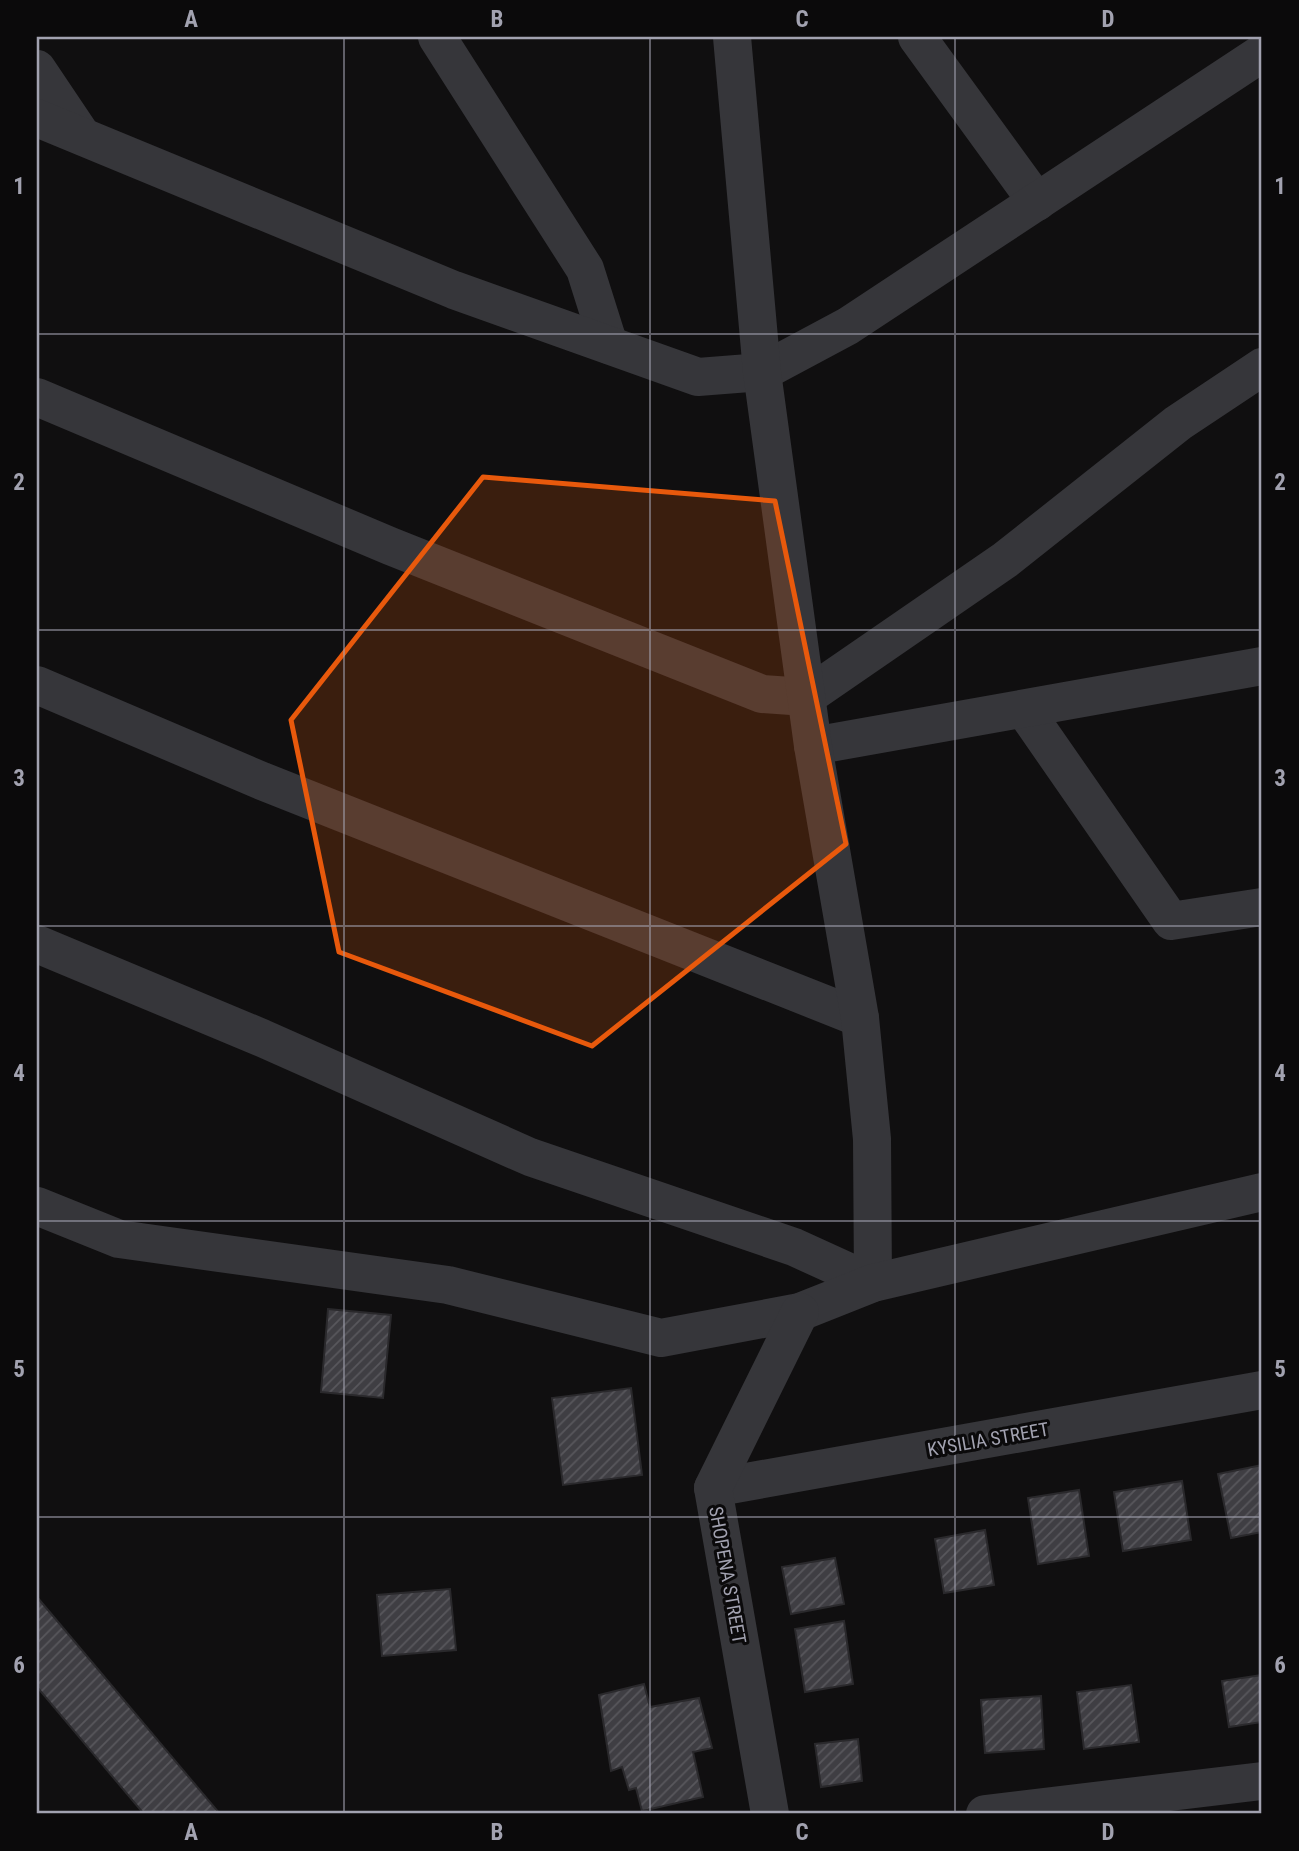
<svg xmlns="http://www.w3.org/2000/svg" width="1299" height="1851" viewBox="0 0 1299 1851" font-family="'Roboto Condensed',sans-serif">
<defs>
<pattern id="building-hatch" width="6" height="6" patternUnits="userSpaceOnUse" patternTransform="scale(1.75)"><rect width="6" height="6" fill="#3f3e43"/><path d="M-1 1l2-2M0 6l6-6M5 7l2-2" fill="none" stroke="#58575c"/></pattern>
</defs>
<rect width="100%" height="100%" fill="#100f10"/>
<g fill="url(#building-hatch)" stroke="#2a292c" stroke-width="2">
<path d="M328 1309 391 1315 383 1398 321 1392Z"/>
<path d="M631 1388 642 1475 563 1485 552 1398Z"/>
<path d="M1262 1465V1532L1231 1538 1218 1474Z"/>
<path d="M1182 1481 1191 1540 1123 1551 1114 1492Z"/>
<path d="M1079 1490 1089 1556 1038 1564 1028 1498Z"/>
<path d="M985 1530 994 1585 944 1593 935 1539Z"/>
<path d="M835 1558 844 1604 791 1614 782 1567Z"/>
<path d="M450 1589 456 1650 382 1656 377 1595Z"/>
<path d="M37 1597 220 1814H144L37 1687Z"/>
<path d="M844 1621 853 1684 805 1692 795 1629Z"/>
<path d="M1262 1675V1722L1229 1727 1222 1681Z"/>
<path d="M644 1684 650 1707 699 1698 712 1748 693 1752 703 1797 642 1811 636 1788 629 1790 622 1767 611 1771 599 1695Z"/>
<path d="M1131 1685 1139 1742 1084 1749 1077 1692Z"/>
<path d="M1041 1696 1044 1749 985 1753 981 1700Z"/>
<path d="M858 1739 862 1781 821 1787 815 1744Z"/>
</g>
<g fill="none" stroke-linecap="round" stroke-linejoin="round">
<g stroke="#36363a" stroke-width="38">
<path d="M437 37 585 269 609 345"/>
<path d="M917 37 1037 202"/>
<path d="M37 69 82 136"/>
<path d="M37 118 454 290 698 377 762 372 848 326 1262 53"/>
<path d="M37 397 390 546 762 694 806 697 1005 560 1178 423 1262 367"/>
<path d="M37 685 262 781 860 1018"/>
<path d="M1024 709 1171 921 1262 907"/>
<path d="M813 746 1262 666"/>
<path d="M37 944 262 1038 530 1157 794 1247 873 1283 872 1139 860 1018 813 746 762 372 732 37"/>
<path d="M37 1206 119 1239 448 1285 661 1338 800 1312 873 1283 1262 1192"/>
<path d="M713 1488 1262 1390"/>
<path d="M770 1814 713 1488 800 1312"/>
<path d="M985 1814 1262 1781"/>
</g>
</g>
<path fill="#e8590c" fill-opacity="0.2" stroke="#e8590c" stroke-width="5" stroke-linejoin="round" d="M483 477 775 501 846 844 592 1046 339 952 291 720Z"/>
<path fill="none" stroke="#a2a2b0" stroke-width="2" stroke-opacity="0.55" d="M344 37V1814M650 37V1814M955 37V1814M37 334H1262M37 630H1262M37 926H1262M37 1221H1262M37 1517H1262"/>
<g text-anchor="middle" stroke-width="6" stroke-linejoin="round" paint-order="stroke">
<g font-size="19" fill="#a2a2b0" stroke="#0b0a0b">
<text transform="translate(988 1439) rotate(-10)" y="7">KYSILIA STREET</text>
<text transform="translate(728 1575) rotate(80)" y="7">SHOPENA STREET</text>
</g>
</g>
<rect width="1299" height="1851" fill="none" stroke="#0b0a0b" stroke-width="77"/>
<rect x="38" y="38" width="1222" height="1774" fill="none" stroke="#a2a2b0" stroke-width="2.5"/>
<g font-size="23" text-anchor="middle" font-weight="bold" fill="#a2a2b0">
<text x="191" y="27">A</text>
<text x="497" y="27">B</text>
<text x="802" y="27">C</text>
<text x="1108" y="27">D</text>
<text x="19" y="194">1</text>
<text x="1280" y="194">1</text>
<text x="19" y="490">2</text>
<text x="1280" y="490">2</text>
<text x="19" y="786">3</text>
<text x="1280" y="786">3</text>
<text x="19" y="1081">4</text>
<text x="1280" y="1081">4</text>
<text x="19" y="1377">5</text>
<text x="1280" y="1377">5</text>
<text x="19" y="1673">6</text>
<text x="1280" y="1673">6</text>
<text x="191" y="1840">A</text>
<text x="497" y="1840">B</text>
<text x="802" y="1840">C</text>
<text x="1108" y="1840">D</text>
</g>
</svg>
